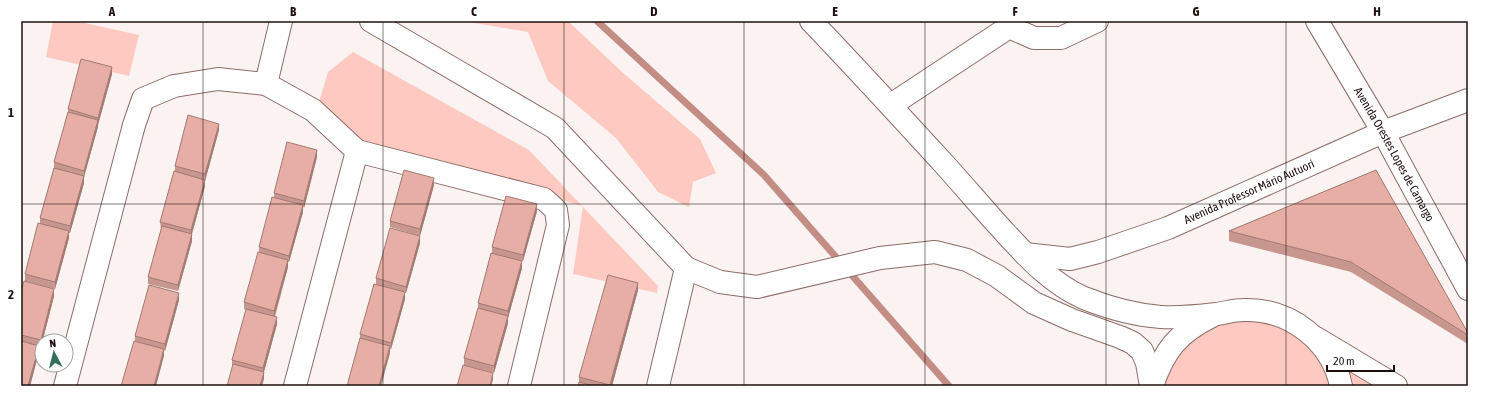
<svg xmlns="http://www.w3.org/2000/svg" width="1489" height="407" viewBox="0 0 1489 407" font-family="'Asap Condensed',sans-serif">
<rect width="100%" height="100%" fill="#fbf3f2"/>
<g fill="#fdc9c1">
<path d="M53 21H76L139 35 129 76 46 57Z"/>
<path d="M463 21H568L622 72 700 139 716 173 693 182 689 207 658 192 616 138 548 81 528 32Z"/>
<path d="M353 52 529 150 658 286 657 293 573 274 583 206 355 143 317 109 328 72Z"/>
<path d="M1254 319C1262 322 1273 323 1281 326 1305 338 1323 360 1330 386H1164L1176 356 1197 335 1224 322Z"/>
<path d="M1347 370 1375 386H1353Z"/>
</g>
<g fill="none" stroke-linecap="round" stroke-linejoin="round">
<path stroke="#c38c84" stroke-width="7" d="M597 21 764 175 949 386"/>
<defs>
<g id="minor">
<path id="s1" d="M1317 21 1383 132 1468 289"/>
<path d="M1009 27 1034 38H1061L1097 21"/>
<path d="M266 84 313 110 357 151 295 386"/>
<path d="M891 105 1009 27"/>
<path d="M357 151 544 199 556 210 558 225 519 386"/>
<path id="s2" d="M1025 254 1070 259 1098 252 1168 228 1383 132 1468 100"/>
<path d="M65 386 134 125 143 99 174 86 218 79 266 84 281 21"/>
<path d="M658 386 686 268"/>
</g>
<g id="major">
<path d="M371 21 555 128 686 268 720 282 757 287 880 258 935 252 967 260 997 276 1034 303 1072 320 1120 337 1133 343 1142 351 1147 363 1151 386"/>
<path d="M811 21C857 69 901 117 945 165 963 185 980 205 998 225 1023 252 1049 283 1084 298 1109 308 1135 315 1161 317 1179 318 1199 316 1216 314 1225 313 1234 310 1243 310 1289 308 1332 341 1341 386"/>
<path d="M1152 386C1164 350 1178 333 1212 316"/>
</g>
<path id="highway" d="M1316 338 1396 386"/>
</defs>
<use href="#minor" stroke="#8c6d68" stroke-width="24"/>
<use href="#major" stroke="#8c6d68" stroke-width="24"/>
<use href="#highway" stroke="#8c6d68" stroke-width="24"/>
<use href="#minor" stroke="#fff" stroke-width="22"/>
<use href="#major" stroke="#fff" stroke-width="22"/>
<use href="#highway" stroke="#fff" stroke-width="22"/>
</g>
<g fill="#c7968e">
<path d="M112 74 84 177V183L70 233H69V238L55 289 25 281V274L40 224V218L54 168V162L68 112V109Z"/>
<path d="M219 130 205 181V186L192 234V241L178 291 148 284V277L161 229 160 222 175 172V166Z"/>
<path d="M317 157 304 208 303 207V212L289 262H288V267L275 317 277 324 264 372V379L232 366V360L246 310 244 309V302L259 252V247L274 198V193Z"/>
<path d="M1376 170 1468 333V344L1351 272 1229 241V231Z"/>
<path d="M434 185 420 236 390 227V221Z"/>
<path d="M537 211 523 261H522V268L508 318V323L494 373 464 365V358L478 308V303L492 253V247Z"/>
<path d="M420 243 406 293H405V299L391 349H390V353L360 338V334L376 284V278Z"/>
<path d="M638 290 612 386H578L579 382V377Z"/>
<path d="M21 292 54 296 41 347 39 346V352L30 386H21Z"/>
<path d="M179 300 165 351 164 350V356L135 341V336Z"/>
</g>
<g fill="#a27a74">
<path d="M112 67V74L98 124V118Z"/>
<path d="M98 120V127L84 177V171Z"/>
<path d="M219 124V130L205 181V174Z"/>
<path d="M317 150V157L304 208V201Z"/>
<path d="M84 176V183L70 233V226Z"/>
<path d="M434 178V185L420 236V229Z"/>
<path d="M205 180V186L191 237V230Z"/>
<path d="M537 204V211L523 261V255Z"/>
<path d="M303 205V212L289 262V256Z"/>
<path d="M69 231V238L55 289V282Z"/>
<path d="M192 234V241L178 291V285Z"/>
<path d="M420 236V243L406 293V287Z"/>
<path d="M288 260V267L274 317V311Z"/>
<path d="M522 261V268L508 318V311Z"/>
<path d="M638 283V290L612 386H610Z"/>
<path d="M54 289V296L41 347V340Z"/>
<path d="M405 292V299L391 349V343Z"/>
<path d="M179 293V300L165 351V344Z"/>
<path d="M508 316V323L494 373V366Z"/>
<path d="M277 317V324L263 375V368Z"/>
<path d="M39 346V352L30 386H28Z"/>
<path d="M390 346V353L381 386H379Z"/>
<path d="M164 349V356L156 386H154Z"/>
<path d="M264 372V379L262 386H260Z"/>
<path d="M493 373V380L491 386H490Z"/>
</g>
<g fill="#e7aea5" stroke="#a27a74">
<path d="M81 59 112 67 98 118 68 109Z"/>
<path d="M68 112 98 120 84 171 54 162Z"/>
<path d="M188 115 219 124 205 174 175 166Z"/>
<path d="M287 142 317 150 304 201 274 193Z"/>
<path d="M54 168 84 176 70 226 40 218Z"/>
<path d="M404 170 434 178 420 229 390 221Z"/>
<path d="M1376 170 1468 333V335L1351 262 1229 231Z"/>
<path d="M174 171 205 180 191 230 160 222Z"/>
<path d="M506 196 537 204 523 255 492 247Z"/>
<path d="M272 197 303 205 289 256 259 247Z"/>
<path d="M38 223 69 231 55 282 25 274Z"/>
<path d="M162 226 192 234 178 285 148 277Z"/>
<path d="M390 228 420 236 406 287 376 278Z"/>
<path d="M258 252 288 260 274 311 244 302Z"/>
<path d="M491 253 522 261 508 311 478 303Z"/>
<path d="M608 275 638 283 610 385 579 377Z"/>
<path d="M24 281 54 289 41 340 21 335V292Z"/>
<path d="M374 284 405 292 391 343 360 334Z"/>
<path d="M149 285 179 293 165 344 135 336Z"/>
<path d="M478 308 508 316 494 366 464 358Z"/>
<path d="M246 309 277 317 263 368 232 360Z"/>
<path d="M360 338 390 346 379 386H347Z"/>
<path d="M21 341 39 346 28 386H21Z"/>
<path d="M134 341 164 349 154 386H121Z"/>
<path d="M233 364 264 372 260 386H227Z"/>
<path d="M463 365 493 373 490 386H457Z"/>
<path d="M579 382 594 386H578Z"/>
</g>
<path fill="none" stroke="#1c100f" stroke-width="1" stroke-opacity="0.55" d="M203 21V386M383 21V386M564 21V386M744 21V386M925 21V386M1106 21V386M1286 21V386M21 204H1468"/>
<g text-anchor="middle" stroke-width="4" stroke-linejoin="round" paint-order="stroke">
<g font-size="12" fill="#1c100f" stroke="#fff">
<text dy="4" stroke="none"><textPath href="#s1" startOffset="154">Avenida Orestes Lopes de Camargo</textPath></text>
<text dy="4" stroke="none"><textPath href="#s2" startOffset="237">Avenida Professor Mário Autuori</textPath></text>
</g>
</g>
<rect width="1489" height="407" fill="none" stroke="#ffffff" stroke-width="44"/>
<g transform="translate(54 353) rotate(353)"><circle r="19" fill="#ffffff" stroke="#a49f9f"/>
<path d="M0-3L7 15L0 10L-7 15Z" fill="#33705c"/>
<text y="-6" font-size="11" font-weight="bold" text-anchor="middle" fill="#1c100f">N</text>
</g>
<path d="M1327 365v6h67v-6" fill="none" stroke="#1c100f" stroke-width="2"/>
<text x="1333" y="365" font-size="12" fill="#1c100f" stroke="#ffffff" stroke-width="3" paint-order="stroke">20 m</text>
<rect x="22" y="22" width="1445" height="363" fill="none" stroke="#1c100f" stroke-width="1.5"/>
<g font-size="13" text-anchor="middle" font-weight="bold" fill="#1c100f">
<text x="112" y="16">A</text>
<text x="293" y="16">B</text>
<text x="474" y="16">C</text>
<text x="654" y="16">D</text>
<text x="835" y="16">E</text>
<text x="1015" y="16">F</text>
<text x="1196" y="16">G</text>
<text x="1377" y="16">H</text>
<text x="11" y="117">1</text>
<text x="11" y="299">2</text>
</g>
</svg>
